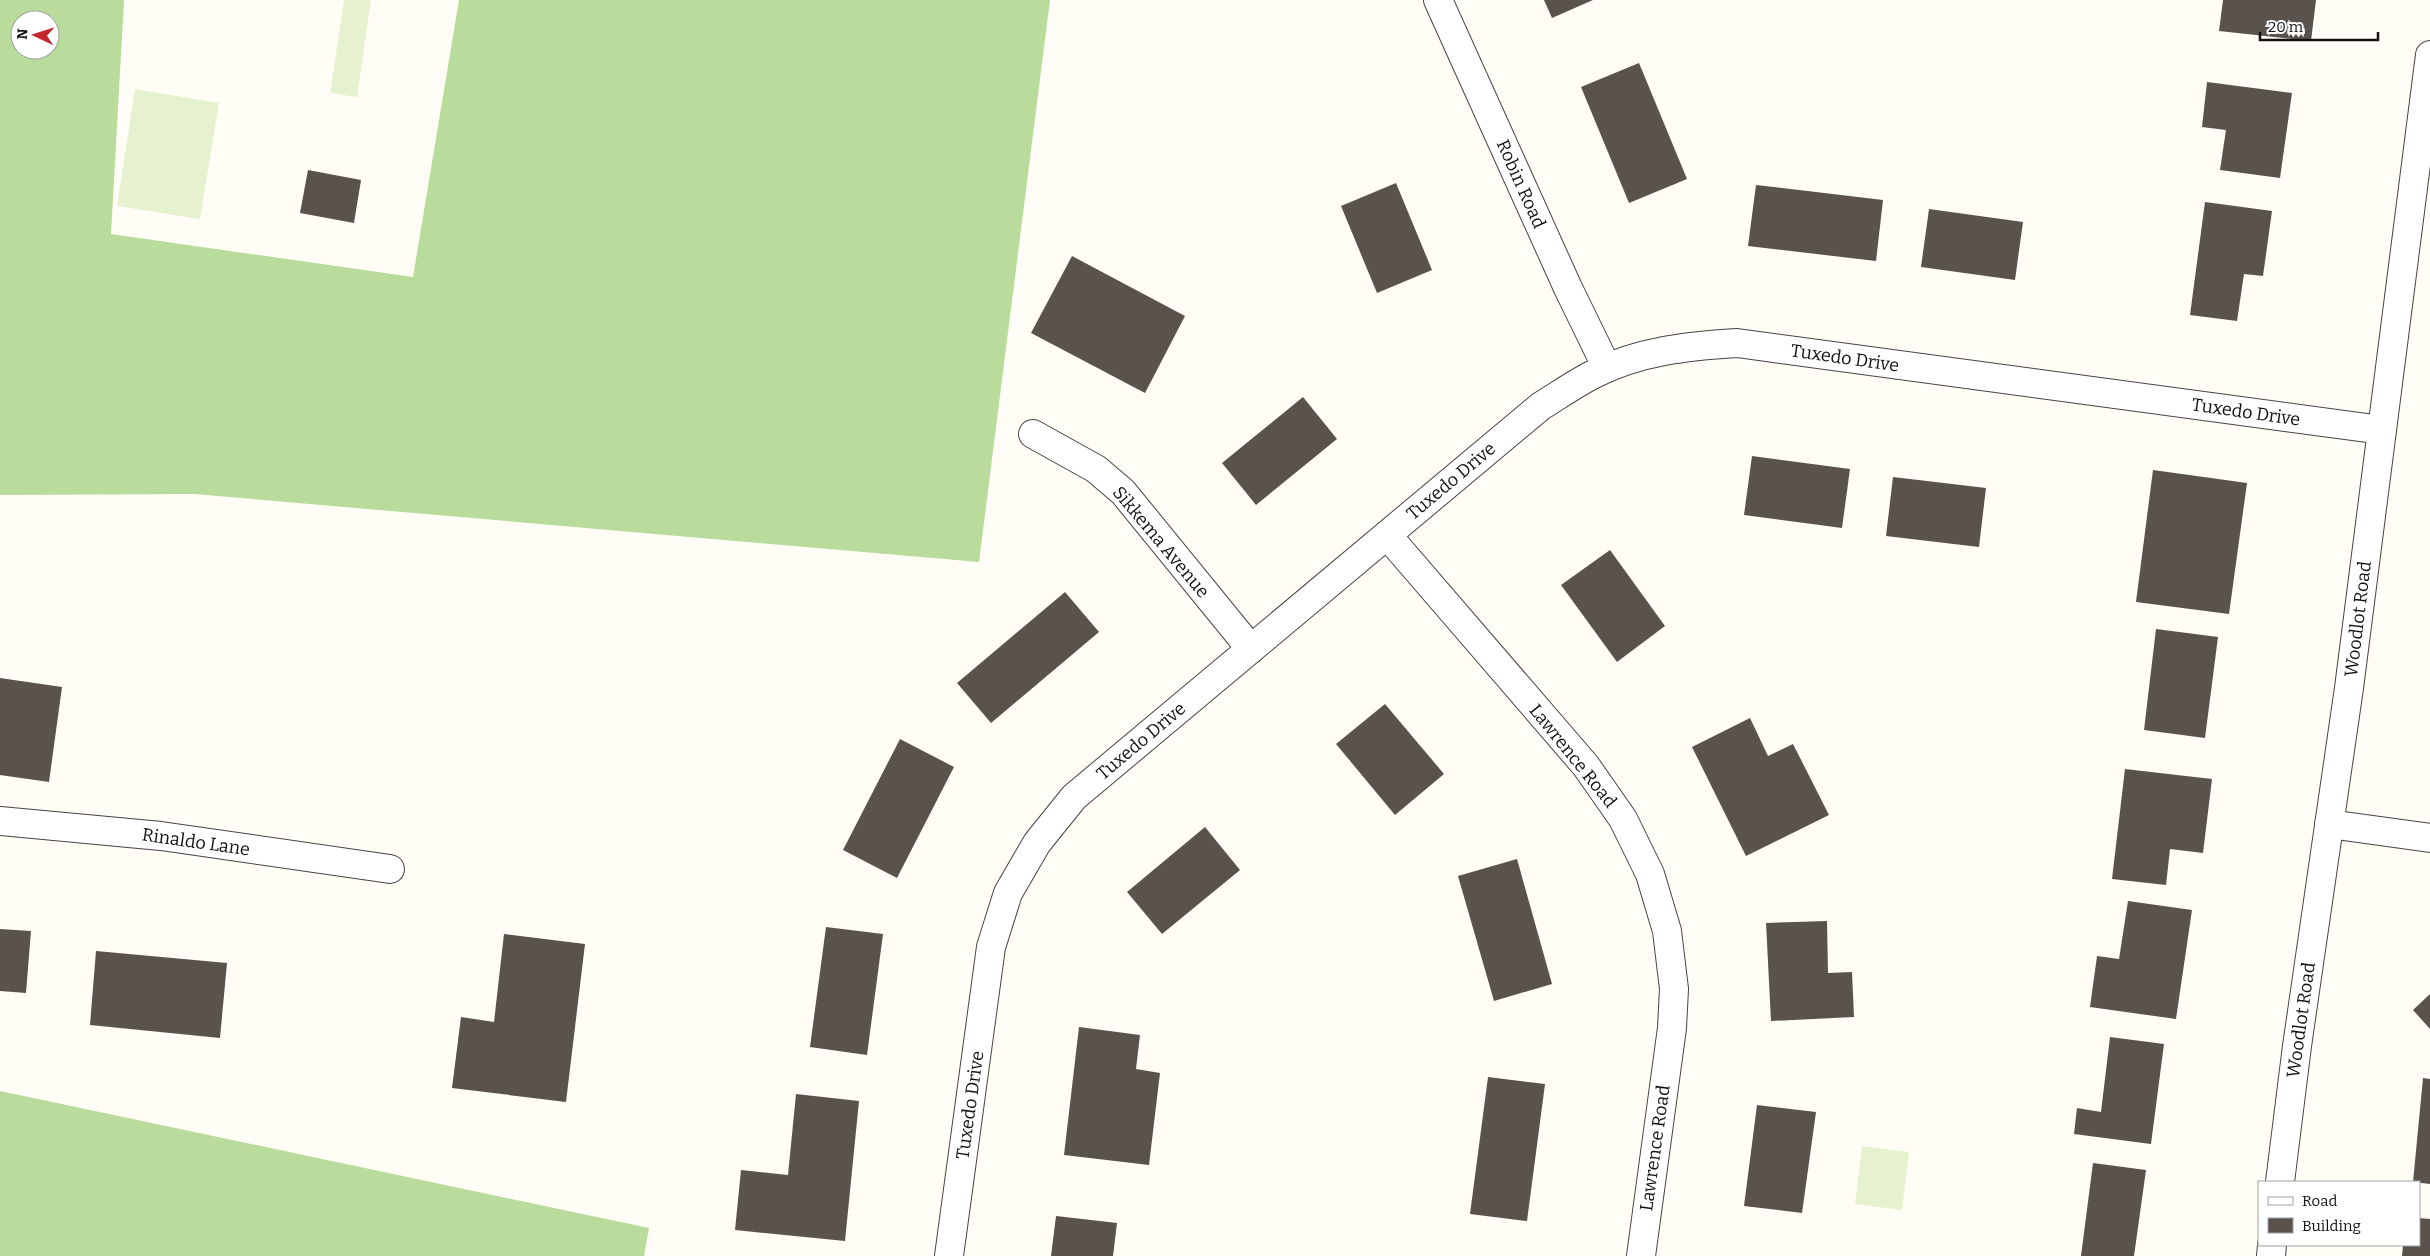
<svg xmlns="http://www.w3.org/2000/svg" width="2430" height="1256" viewBox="0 0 2430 1256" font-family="Bitter,serif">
<rect width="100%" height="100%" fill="#fffdf5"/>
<g fill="#b9dc9c" fill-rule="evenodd">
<path d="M0 0H124L111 234 413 277 459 0H1050L979 562 194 494 0 495ZM20 20H50V50H20Z"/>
<path d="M0 1091 649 1228 644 1256H0Z"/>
</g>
<g fill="#e6f2cf">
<path d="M344 0H371L357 97 330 93Z"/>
<path d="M135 89 219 103 200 219 117 206Z"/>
<path d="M1862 1146 1909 1152 1902 1210 1855 1204Z"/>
</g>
<g fill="#5a524d">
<path d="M1544 0H1593L1552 18Z"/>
<path d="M2223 0H2316L2311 41 2219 31Z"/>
<path d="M1639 63 1687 179 1629 203 1581 87Z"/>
<path d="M2207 82 2292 93 2280 178 2220 170 2226 130 2202 127Z"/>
<path d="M308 170 361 180 354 223 300 213Z"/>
<path d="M1396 183 1432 270 1377 293 1341 206Z"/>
<path d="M1756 185 1883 200 1876 261 1748 246Z"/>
<path d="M2205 202 2272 211 2263 276 2244 274 2237 321 2190 315Z"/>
<path d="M1929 209 2023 222 2015 280 1921 267Z"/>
<path d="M1072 256 1185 316 1145 393 1031 333Z"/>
<path d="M1303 397 1337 439 1256 505 1222 463Z"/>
<path d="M1752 456 1850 469 1842 528 1744 515Z"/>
<path d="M2153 470 2247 483 2229 614 2136 602Z"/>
<path d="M1893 477 1986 488 1979 547 1886 536Z"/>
<path d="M1610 550 1665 626 1617 662 1561 585Z"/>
<path d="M1065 592 1099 632 991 723 957 683Z"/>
<path d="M2156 629 2218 637 2205 738 2144 730Z"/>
<path d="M0 678 62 687 49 782 0 775Z"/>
<path d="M1385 704 1444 774 1395 815 1336 744Z"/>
<path d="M1750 718 1768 756 1793 744 1829 815 1746 856 1692 747Z"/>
<path d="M900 739 954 767 897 878 843 850Z"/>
<path d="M2125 769 2212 779 2203 853 2170 849 2166 885 2112 879Z"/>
<path d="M1205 827 1240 870 1162 934 1127 892Z"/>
<path d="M1517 859 1552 984 1494 1001 1458 876Z"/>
<path d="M2128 901 2192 910 2176 1019 2090 1007 2097 956 2119 959Z"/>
<path d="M1827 921 1828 973 1852 972 1854 1017 1771 1021 1766 923Z"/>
<path d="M826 927 883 934 867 1055 810 1047Z"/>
<path d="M0 929 31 931 26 993 0 991Z"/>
<path d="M504 934 585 944 566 1102 452 1088 461 1017 494 1022Z"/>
<path d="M96 951 227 963 220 1038 90 1025Z"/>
<path d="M2430 994V1029L2413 1010Z"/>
<path d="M1079 1027 1140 1035 1136 1069 1160 1073 1149 1165 1064 1155Z"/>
<path d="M2110 1037 2164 1044 2151 1144 2074 1134 2077 1108 2101 1112Z"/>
<path d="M1488 1077 1545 1084 1527 1221 1470 1214Z"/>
<path d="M2423 1078 2430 1079V1184L2413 1182Z"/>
<path d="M796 1094 859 1101 845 1241 735 1230 741 1170 788 1175Z"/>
<path d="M1757 1105 1816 1112 1802 1213 1744 1206Z"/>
<path d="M2093 1163 2146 1170 2134 1256H2081Z"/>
<path d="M1056 1216 1117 1223 1113 1256H1051Z"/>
<path d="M2419 1218 2430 1219V1256H2402L2403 1245H2419Z"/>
</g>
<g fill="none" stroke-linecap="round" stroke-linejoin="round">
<defs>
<g id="minor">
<path d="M1438 0 1568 288 1607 368"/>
<path d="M1033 434 1096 469 1123 492 1251 649"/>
<path d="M1387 535 1586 766 1623 819 1650 874 1667 931 1674 989 1672 1028 1641 1256"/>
<path d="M0 821 161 836 390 869"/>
<path d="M2329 824 2430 838"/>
<path d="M2280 1182 2297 1046 2349 688 2430 55"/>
<path d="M949 1256 991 947 1008 893 1037 843 1074 797 1541 406C1559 395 1576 383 1594 374 1639 351 1688 346 1737 343L2382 430"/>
<path d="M2271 1256 2272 1245"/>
</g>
</defs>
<use href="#minor" stroke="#444" stroke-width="30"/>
<use href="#minor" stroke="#fff" stroke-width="28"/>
</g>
<g text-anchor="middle" stroke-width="5" stroke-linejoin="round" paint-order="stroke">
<g font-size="18" fill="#111" stroke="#fff">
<text transform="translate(1521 184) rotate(66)" y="6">Robin Road</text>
<text transform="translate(1845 358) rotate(8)" y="6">Tuxedo Drive</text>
<text transform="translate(2246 412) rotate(8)" y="6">Tuxedo Drive</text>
<text transform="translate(1451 481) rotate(-40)" y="6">Tuxedo Drive</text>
<text transform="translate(1161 542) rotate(50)" y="6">Sikkema Avenue</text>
<text transform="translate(2358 619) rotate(-83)" y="6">Woodlot Road</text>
<text transform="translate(1141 741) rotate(-40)" y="6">Tuxedo Drive</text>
<text transform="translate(1573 756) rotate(51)" y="6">Lawrence Road</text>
<text transform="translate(196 842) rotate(8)" y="6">Rinaldo Lane</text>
<text transform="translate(2301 1020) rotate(-82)" y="6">Woodlot Road</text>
<text transform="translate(970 1105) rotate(-82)" y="6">Tuxedo Drive</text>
<text transform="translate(1655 1148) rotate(-82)" y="6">Lawrence Road</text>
</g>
</g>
<rect x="2258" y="1181" width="162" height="65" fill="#ffffff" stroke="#a0a0a0"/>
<rect x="2268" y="1197" width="25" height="8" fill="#ffffff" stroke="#a0a0a0"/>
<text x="2302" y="1206" font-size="15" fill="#111111">Road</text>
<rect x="2268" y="1218" width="25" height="15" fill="#5a524d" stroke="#a0a0a0"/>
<text x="2302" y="1231" font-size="15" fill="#111111">Building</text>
<g transform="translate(35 35) rotate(274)"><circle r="24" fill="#ffffff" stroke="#a0a0a0"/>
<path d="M0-4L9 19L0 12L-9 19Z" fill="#c4262e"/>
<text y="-8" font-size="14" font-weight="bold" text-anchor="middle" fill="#111111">N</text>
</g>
<path d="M2260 32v8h118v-8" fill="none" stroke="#111111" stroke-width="2.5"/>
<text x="2268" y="32" font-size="15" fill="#111111" stroke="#ffffff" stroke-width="4" paint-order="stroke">20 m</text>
</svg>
